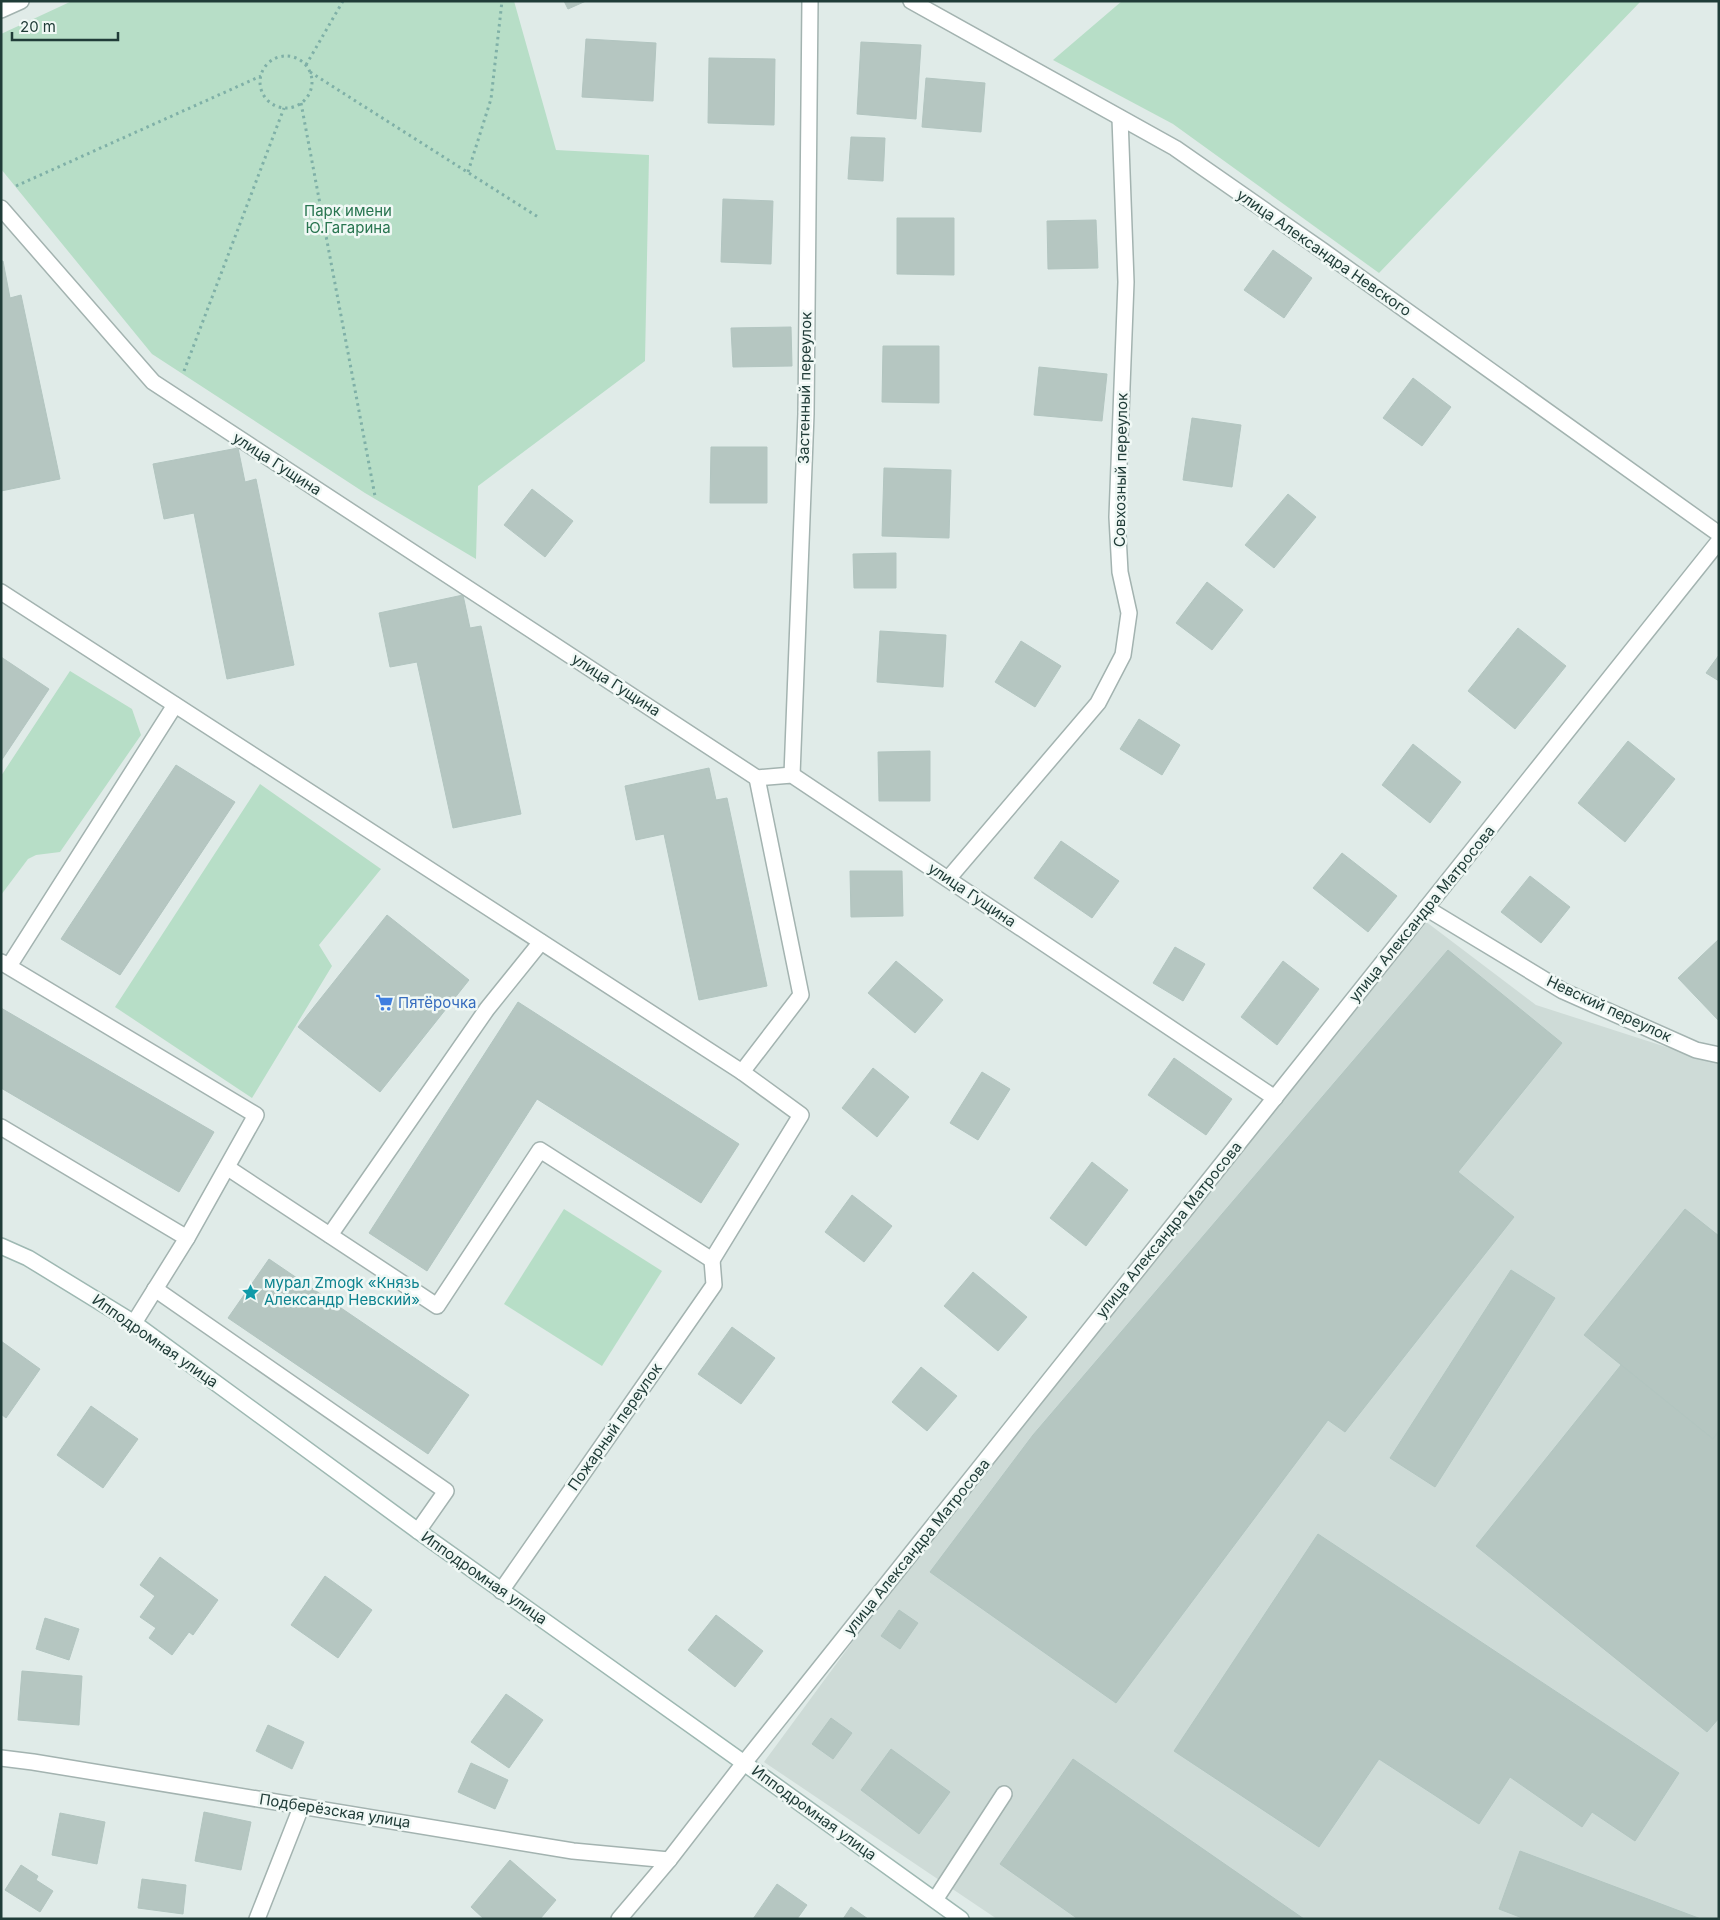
<svg xmlns="http://www.w3.org/2000/svg" width="1720" height="1920" viewBox="0 0 1720 1920" font-family="Inter,sans-serif">
<rect width="100%" height="100%" fill="#e0ebe8"/>
<path fill="#cedbd7" d="M1425 921 1536 1005 1719 1064V1919H997L764 1762 912 1561Z"/>
<g fill="#b7dec7">
<path d="M72 1H514L556 150 649 155 645 361 478 486 476 559 365 493 152 354 1 169V34Z"/>
<path d="M1122 1H1641L1379 273 1173 124 1053 60Z"/>
<path d="M70 671 132 709 141 735 60 852 36 855 28 859 1 895V776Z"/>
<path d="M260 784 381 869 319 945 332 966 252 1098 115 1007Z"/>
<path d="M564 1209 662 1271 602 1366 504 1304Z"/>
</g>
<g fill="#b5c6c1" stroke="#b2c5c0">
<path d="M564 1H586L568 9Z"/>
<path d="M586 39 656 43 653 101 582 97Z"/>
<path d="M861 42 921 45 916 119 857 114Z"/>
<path d="M709 58 775 59 774 125 708 123Z"/>
<path d="M926 78 985 83 981 132 922 127Z"/>
<path d="M851 137 885 138 883 181 848 179Z"/>
<path d="M723 199 773 201 771 264 721 262Z"/>
<path d="M897 218H954V275L897 274Z"/>
<path d="M1096 220 1098 268 1048 269 1047 221Z"/>
<path d="M1273 250 1312 278 1284 318 1244 290Z"/>
<path d="M1 261H3L10 298 21 295 60 479 1 491Z"/>
<path d="M791 327 792 366 733 367 731 328Z"/>
<path d="M883 346H939V403L882 402Z"/>
<path d="M1039 367 1107 374 1102 421 1034 415Z"/>
<path d="M1413 378 1451 407 1422 446 1383 418Z"/>
<path d="M1192 418 1241 425 1232 487 1183 480Z"/>
<path d="M711 447H767V503H710Z"/>
<path d="M238 448 245 482 256 479 294 665 227 679 194 513 164 519 153 464Z"/>
<path d="M884 468 951 470 949 538 882 536Z"/>
<path d="M532 489 573 521 545 557 504 525Z"/>
<path d="M1288 494 1316 517 1274 568 1245 545Z"/>
<path d="M896 553V588H854L853 554Z"/>
<path d="M1207 582 1243 610 1212 650 1176 623Z"/>
<path d="M463 595 470 628 481 626 521 814 453 828 417 662 390 667 379 613Z"/>
<path d="M1518 628 1566 666 1515 729 1468 691Z"/>
<path d="M880 631 946 635 943 687 877 682Z"/>
<path d="M1021 641 1061 666 1035 707 995 682Z"/>
<path d="M1719 655V681L1706 673Z"/>
<path d="M1 657 49 689 1 761Z"/>
<path d="M1139 719 1180 745 1162 775 1120 749Z"/>
<path d="M1628 741 1675 779 1625 842 1578 803Z"/>
<path d="M1413 744 1461 782 1430 823 1382 785Z"/>
<path d="M930 751V801H879L878 752Z"/>
<path d="M176 765 235 802 120 975 61 939Z"/>
<path d="M709 768 716 800 727 798 767 986 699 1000 664 834 636 840 625 786Z"/>
<path d="M1061 841 1119 881 1092 918 1034 878Z"/>
<path d="M1342 853 1397 896 1368 932 1313 888Z"/>
<path d="M850 871H902L903 916 851 917Z"/>
<path d="M1530 876 1570 907 1541 943 1501 912Z"/>
<path d="M387 915 469 980 380 1092 298 1027Z"/>
<path d="M1719 939V1021L1678 978Z"/>
<path d="M1175 947 1205 964 1183 1001 1153 983Z"/>
<path d="M1448 950 1562 1043 1458 1172 1514 1217 1345 1432 1328 1420 1116 1703 930 1572 1033 1435Z"/>
<path d="M896 961 943 1000 915 1033 868 993Z"/>
<path d="M1283 961 1319 989 1277 1045 1241 1017Z"/>
<path d="M518 1002 739 1144 701 1203 537 1099 427 1271 369 1233Z"/>
<path d="M1 1008 214 1132 179 1192 1 1088Z"/>
<path d="M1174 1058 1232 1099 1206 1135 1148 1095Z"/>
<path d="M873 1068 909 1097 877 1137 842 1108Z"/>
<path d="M982 1072 1010 1089 978 1140 950 1123Z"/>
<path d="M1092 1162 1128 1190 1086 1246 1050 1218Z"/>
<path d="M852 1195 892 1226 864 1262 825 1232Z"/>
<path d="M1685 1209 1719 1236V1431L1713 1439 1584 1335Z"/>
<path d="M269 1259 469 1395 428 1454 228 1318Z"/>
<path d="M1511 1270 1555 1298 1435 1487 1390 1458Z"/>
<path d="M973 1272 1027 1317 998 1351 944 1306Z"/>
<path d="M732 1327 775 1358 741 1404 698 1374Z"/>
<path d="M1 1341 40 1369 6 1418 1 1414Z"/>
<path d="M1621 1365 1713 1439 1719 1431V1718L1707 1732 1476 1546Z"/>
<path d="M921 1367 957 1396 927 1431 892 1402Z"/>
<path d="M91 1406 138 1439 103 1488 57 1455Z"/>
<path d="M1318 1534 1679 1773 1635 1841 1592 1812 1582 1827 1510 1777 1479 1824 1379 1759 1319 1847 1174 1751Z"/>
<path d="M160 1557 218 1600 193 1635 189 1632 172 1655 149 1638 156 1628 140 1617 155 1596 140 1585Z"/>
<path d="M325 1576 372 1610 338 1658 291 1625Z"/>
<path d="M899 1610 918 1623 900 1649 881 1636Z"/>
<path d="M716 1615 763 1651 735 1687 688 1650Z"/>
<path d="M45 1618 79 1629 69 1660 36 1649Z"/>
<path d="M22 1671 82 1676 79 1725 18 1720Z"/>
<path d="M506 1694 543 1720 509 1768 471 1742Z"/>
<path d="M831 1718 852 1733 833 1759 812 1744Z"/>
<path d="M268 1725 304 1742 292 1769 256 1751Z"/>
<path d="M891 1749 950 1792 919 1834 861 1790Z"/>
<path d="M1073 1759 1304 1919H1078L1000 1864Z"/>
<path d="M471 1763 508 1780 495 1809 458 1792Z"/>
<path d="M204 1812 251 1822 241 1870 195 1861Z"/>
<path d="M60 1813 105 1822 97 1864 52 1855Z"/>
<path d="M1520 1851 1701 1919H1525L1499 1909Z"/>
<path d="M510 1860 556 1900 540 1919H484L471 1907Z"/>
<path d="M21 1865 38 1876 36 1880 53 1891 40 1912 5 1890Z"/>
<path d="M142 1879 186 1885 183 1914 138 1908Z"/>
<path d="M777 1884 807 1905 797 1919H753Z"/>
<path d="M851 1907 868 1919H843Z"/>
</g>
<g fill="none" stroke-linecap="round" stroke-linejoin="round">
<defs>
<g id="service">
<path d="M1 592 742 1072 801 995 757 778"/>
<path d="M1 962 256 1115 187 1238"/>
<path d="M9 966 175 705"/>
<path d="M1 1127 187 1238 134 1323"/>
<path d="M228 1168 437 1306 540 1150 712 1260 801 1115 742 1072"/>
<path d="M330 1235 487 1009 541 942"/>
<path d="M155 1289 446 1491 418 1531"/>
<path d="M935 1900 1004 1794"/>
</g>
<g id="minor">
<path d="M911 1 1175 148 1323 251 1719 534"/>
<path d="M1 10 21 1"/>
<path d="M1 208 153 382 757 778 792 775 1275 1098"/>
<path d="M792 775 806 414 810 1"/>
<path d="M948 879 1098 703 1123 655 1129 613 1120 572 1117 517 1126 282 1120 118"/>
<path d="M1426 908 1563 991 1696 1050 1719 1055"/>
<path d="M501 1591 714 1285 712 1260"/>
<path d="M1 1758 33 1762 573 1851 669 1860"/>
<path d="M257 1919 298 1815"/>
<path d="M619 1919 669 1860 744 1763 1719 541"/>
</g>
<path id="secondary" d="M1 1246 28 1258 134 1323 418 1531 744 1763 961 1919"/>
</defs>
<use href="#service" stroke="#a3b3b0" stroke-width="18"/>
<use href="#minor" stroke="#a3b3b0" stroke-width="18"/>
<use href="#secondary" stroke="#9eb8b2" stroke-width="18"/>
<g stroke="#7fb0a7" stroke-width="3" stroke-dasharray="2.5 4" stroke-linecap="butt">
<circle cx="286" cy="82" r="26"/>
<path d="M306 65 343 1"/>
<path d="M310 72 538 217"/>
<path d="M301 103 375 496"/>
<path d="M468 172 491 99 502 1"/>
<path d="M16 186 261 76"/>
<path d="M184 371 284 108"/>
</g>
<use href="#service" stroke="#fff" stroke-width="15"/>
<use href="#minor" stroke="#fff" stroke-width="15"/>
<use href="#secondary" stroke="#fff" stroke-width="15"/>
</g>
<defs>
<symbol id="supermarket-bare" viewBox="-9 -9 18 18"><path d="M-6-5.5h2.5l.6 2H6L4.5 2H-2.5L-4.4-4H-6ZM-1.5 3.2a1.3 1.3 0 1 0 .1 0ZM3 3.2a1.3 1.3 0 1 0 .1 0Z" fill="#3f7fe0" stroke="#f0f8f5" stroke-width="2.5" paint-order="stroke"/></symbol>
<symbol id="sight-bare" viewBox="-9 -9 18 18"><path d="M0-6L1.8-2.2L6-1.7L2.9 1.2L3.7 5.4L0 3.3L-3.7 5.4L-2.9 1.2L-6-1.7L-1.8-2.2Z" fill="#0f9aa8" stroke="#f0f8f5" stroke-width="2.5" paint-order="stroke"/></symbol>
</defs>
<g fill-rule="evenodd">
<use href="#supermarket-bare" x="372" y="990" width="25" height="25"/>
<use href="#sight-bare" x="238" y="1280" width="25" height="25"/>
</g>
<g text-anchor="middle" stroke-width="5" stroke-linejoin="round" paint-order="stroke">
<g font-size="15" fill="#287550" stroke="#f0f8f5">
<text x="348" y="216">Парк имени<tspan x="348" dy="17">Ю.Гагарина</tspan></text>
</g>
<g font-size="15" fill="#203c38" stroke="#f0f8f5">
<text transform="translate(1324 253) rotate(35)" y="5">улица Александра Невского</text>
<text transform="translate(805 388) rotate(-89)" y="5">Застенный переулок</text>
<text transform="translate(277 464) rotate(33)" y="5">улица Гущина</text>
<text transform="translate(1121 470) rotate(-89)" y="5">Совхозный переулок</text>
<text transform="translate(616 685) rotate(33)" y="5">улица Гущина</text>
<text transform="translate(972 895) rotate(34)" y="5">улица Гущина</text>
<text transform="translate(1422 914) rotate(-51)" y="5">улица Александра Матросова</text>
<text transform="translate(1609 1009) rotate(25)" y="5">Невский переулок</text>
<text transform="translate(1169 1230) rotate(-51)" y="5">улица Александра Матросова</text>
<text transform="translate(155 1341) rotate(35)" y="5">Ипподромная улица</text>
<text transform="translate(615 1427) rotate(-55)" y="5">Пожарный переулок</text>
<text transform="translate(917 1547) rotate(-51)" y="5">улица Александра Матросова</text>
<text transform="translate(484 1578) rotate(35)" y="5">Ипподромная улица</text>
<text transform="translate(335 1811) rotate(9)" y="5">Подберёзская улица</text>
<text transform="translate(814 1813) rotate(36)" y="5">Ипподромная улица</text>
</g>
<g font-size="15" fill="#366cbe" stroke="#f0f8f5" text-anchor="start">
<text x="398" y="1008">Пятёрочка</text>
</g>
<g font-size="15" fill="#0d838f" stroke="#f0f8f5" text-anchor="start">
<text x="264" y="1288">мурал Zmogk «Князь<tspan x="264" dy="17">Александр Невский»</tspan></text>
</g>
</g>
<rect width="1720" height="1920" fill="none" stroke="#203c38" stroke-width="5"/>
<path d="M12 32v8h106v-8" fill="none" stroke="#203c38" stroke-width="2.5"/>
<text x="20" y="32" font-size="15" fill="#203c38" stroke="#f0f8f5" stroke-width="4" paint-order="stroke">20 m</text>
</svg>
